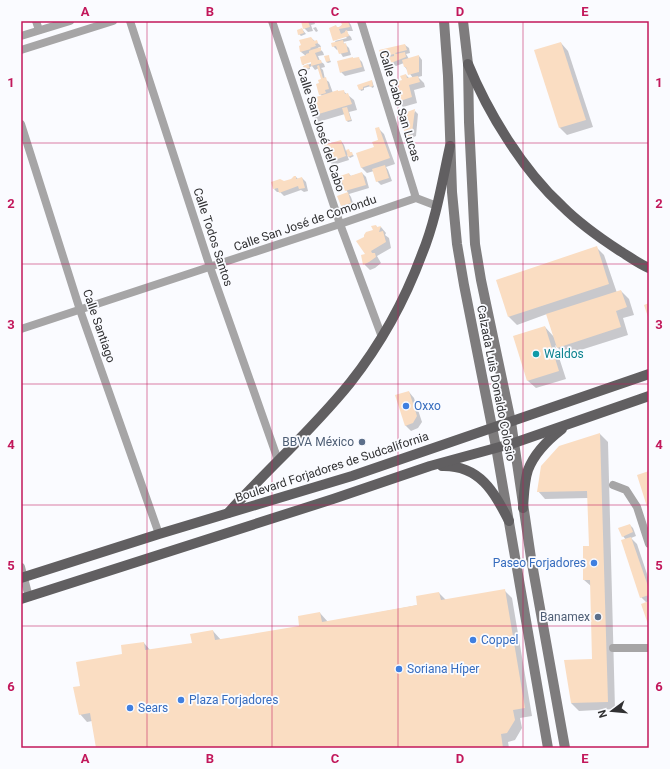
<svg xmlns="http://www.w3.org/2000/svg" width="670" height="769" viewBox="0 0 670 769" font-family="Roboto,sans-serif">
<rect width="100%" height="100%" fill="#fafbff"/>
<g fill="#0003">
<path d="M302 21H314L315 24 311 25 313 31 308 32 304 28Z"/>
<path d="M348 21 351 25 353 31H345L351 37 352 40 343 42 349 48 351 55 343 57 338 49 337 50 333 46 336 43 335 41 347 38 345 36 334 40 338 28Z"/>
<path d="M316 27 318 31 316 32 313 28Z"/>
<path d="M302 29 306 34 301 36 299 34Z"/>
<path d="M311 38 320 45 321 47H318L323 52 324 55 318 56 320 61 324 64 325 67 321 68 323 70 325 79 329 82 333 93 343 91 354 100 357 110 349 112 352 121 348 122 347 121 345 114 318 122 313 116 308 100 322 96 320 94V84L322 80 319 68 315 70 312 66 310 67V69L306 70 304 69V66L316 62 315 60 304 63V65H303L306 56 301 52 300 47Z"/>
<path d="M561 43 568 51 593 127 567 135 560 128Z"/>
<path d="M405 45 409 48 410 53 406 54 409 59 419 56 422 60V76L418 77 424 83 425 87 414 90 417 103 403 107 398 101 403 81 406 75 409 78H413L405 67 404 63 396 66 392 63 391 59 389 60 391 67 388 68 385 65 380 51Z"/>
<path d="M328 56 331 62 328 63 326 62Z"/>
<path d="M358 58 362 62 365 71 345 76 341 72 354 59Z"/>
<path d="M372 81 374 87 372 88 371 86 364 88V90L361 91 360 89 359 86Z"/>
<path d="M415 111 418 114 416 136 414 137 412 145H410L409 144 408 136 405 133Z"/>
<path d="M378 128 384 134 395 164 386 167 388 170 392 181 381 185 377 181 374 171 367 173 361 167 380 141Z"/>
<path d="M341 141 344 145 346 151 348 150 354 156 350 158 347 154 349 160 333 165 329 161Z"/>
<path d="M362 173 366 177 369 188 349 194 351 197 354 206 345 209 342 206 339 196 348 193 344 186 340 183 349 174 351 176Z"/>
<path d="M296 177 298 179 302 178 306 182 308 191 304 192 301 190 284 196 280 192H277L274 189 284 182 292 180Z"/>
<path d="M376 226 378 228 381 227 386 233 385 235 389 238 391 248 377 256 381 263 375 268 370 270 364 264Z"/>
<path d="M596 247 604 255 617 293 621 291 629 299 634 315 623 318 628 335 565 355 555 345 566 379 536 388 528 381 515 336 545 327 554 337 547 314 517 325 509 317 497 281Z"/>
<path d="M409 392 414 398 422 422 418 428 411 431 405 425Z"/>
<path d="M600 434 608 442 615 709 579 711 571 703 593 660 591 586 584 580 590 547 588 498 545 499 538 491 559 447Z"/>
<path d="M630 525 633 528 636 536 631 538 637 544 649 580V625L647 603 641 597 626 540 623 536Z"/>
<path d="M504 590 512 598 532 716 520 718 522 728 515 740 508 742 509 748H97L92 721 87 722 80 714 81 687 124 655 144 643 151 651 193 644 213 631 221 640 301 627 320 613 328 622 418 605 439 593 446 600Z"/>
</g>
<g fill="#faddc2">
<path d="M301 21H308L310 27 303 29Z"/>
<path d="M346 21H348L350 27 339 29 341 34 345 32V31L347 30 349 36 333 41 329 28 336 25 337 27H339L342 25 341 22Z"/>
<path d="M302 28 304 33 298 35 297 30Z"/>
<path d="M311 37 314 41 317 40 318 43 315 44 316 46 310 48 311 49 300 52 299 46 301 45 299 40Z"/>
<path d="M343 40 344 44 346 43 348 52 339 54 336 46 332 47 331 43Z"/>
<path d="M561 42 586 120 559 128 534 50Z"/>
<path d="M405 44 407 50 395 53 396 54 405 52 406 57 391 63 389 57 394 56V54L386 56 388 64 384 65 379 50Z"/>
<path d="M321 47V51L315 53 318 60H321L322 63 311 66V62L302 65 300 57 306 55V54L309 53V51L311 50Z"/>
<path d="M329 55 330 61 326 62 324 56Z"/>
<path d="M419 55V72L408 75 406 67H404L402 60Z"/>
<path d="M353 57V58L359 57 362 67 342 72 340 73 337 61Z"/>
<path d="M308 64 310 68 304 69 303 66Z"/>
<path d="M319 65 323 78 326 77 329 89 325 90 326 93 319 95 316 84 319 83 318 80 321 79 317 66Z"/>
<path d="M406 74 407 78 418 76 420 82 409 85 412 97 397 102 392 83 402 80 400 76Z"/>
<path d="M372 80 373 86 370 87 369 85 363 87V89L359 90 357 85Z"/>
<path d="M338 90V91L344 90 345 94 348 93 352 104 312 116 307 100Z"/>
<path d="M347 107 351 120 346 121 342 108Z"/>
<path d="M415 109 412 133 405 134 399 115Z"/>
<path d="M379 127 390 158 361 168 356 153 374 147 372 142 378 140 375 128Z"/>
<path d="M405 135H413L411 144H408Z"/>
<path d="M341 140 346 156 329 162 324 145Z"/>
<path d="M349 149 350 152H352L353 155 348 157 346 150Z"/>
<path d="M385 165 389 178 376 182 372 169Z"/>
<path d="M362 172 366 185 345 191 342 182 339 183 337 177 349 173 350 176Z"/>
<path d="M294 176H296V179L302 177 305 188 299 189 298 186 279 193 278 188 273 189 271 182 280 179 284 181 291 179Z"/>
<path d="M348 192 351 203 341 206 337 196Z"/>
<path d="M376 225 377 227 381 226 379 232 383 231 386 242 371 251 372 253H375L376 257 369 262 363 265 361 255 365 254 356 241 364 237V235L366 232 373 230 371 226Z"/>
<path d="M597 246 609 284 508 317 496 280Z"/>
<path d="M621 290 627 307 616 311 621 327 557 348 546 314Z"/>
<path d="M649 303V320L644 305Z"/>
<path d="M545 326 559 371 527 381 513 336Z"/>
<path d="M409 391 417 416 413 423 405 426 395 395Z"/>
<path d="M600 433 608 702 571 703 564 660 592 659 590 580H583V546H589L587 491 537 492 541 466 559 446Z"/>
<path d="M649 471V513L637 475Z"/>
<path d="M630 524 633 532 622 537 618 528Z"/>
<path d="M631 537 649 589V595L640 598 621 540Z"/>
<path d="M505 589 525 708 513 710 515 720 507 733 501 734 503 748H96L90 713 79 715 73 687 80 686 76 662 122 654 121 645 144 642 145 650 192 643 190 634 213 630 215 640 299 626 298 616 320 612 322 622 417 605 416 596 439 592 441 600Z"/>
<path d="M649 601V627L641 604Z"/>
</g>
<g fill="none" stroke-linecap="round" stroke-linejoin="round">
<g stroke="#a6a5a6" stroke-width="8">
<path d="M36 21 39 30"/>
<path d="M130 21 210 267 278 460"/>
<path d="M272 21 340 224 382 337"/>
<path d="M361 21 416 198"/>
<path d="M21 36 70 21"/>
<path d="M21 50 113 21"/>
<path d="M21 124 80 310 159 534"/>
<path d="M21 329 340 224 416 198 437 206"/>
<path d="M613 485 626 490 637 507 649 544"/>
<path d="M21 567 29 597"/>
<path d="M613 648H649"/>
</g>
<g stroke="#7e7c7d" stroke-width="10">
<path d="M444 21 448 76 452 192 457 244 464 285 496 447 548 748"/>
<path d="M463 21 468 64 469 122 475 244 481 280 511 422 531 558 565 748"/>
</g>
<g stroke="#615f61" stroke-width="10">
<path d="M468 64C488 113 523 170 562 206 579 223 600 238 620 251 630 257 639 264 649 268"/>
<path d="M442 466C480 465 494 492 509 521"/>
<path d="M523 508C524 496 524 482 528 470 534 454 549 439 562 429"/>
<path d="M228 513C268 469 313 429 350 383 380 345 405 300 422 254 436 220 442 182 450 146"/>
<path d="M21 578 159 534 352 476 649 374"/>
<path d="M21 599 333 499 430 466 514 443 649 396"/>
</g>
</g>
<path fill="none" stroke="#c2185b" stroke-width="1" stroke-opacity="0.55" d="M147 21V748M272 21V748M398 21V748M523 21V748M21 143H649M21 264H649M21 384H649M21 505H649M21 626H649"/>
<circle fill="#0f9aa8" stroke="#fafbff" stroke-width="1.5" cx="536" cy="354" r="4"/>
<g fill="#3f7fe0" stroke="#fafbff" stroke-width="1.5">
<circle cx="406" cy="406" r="4"/>
<circle cx="594" cy="563" r="4"/>
<circle cx="473" cy="640" r="4"/>
<circle cx="399" cy="669" r="4"/>
<circle cx="181" cy="700" r="4"/>
<circle cx="130" cy="708" r="4"/>
</g>
<g fill="#5c6f8a" stroke="#fafbff" stroke-width="1.5">
<circle cx="362" cy="442" r="4"/>
<circle cx="598" cy="617" r="4"/>
</g>
<g text-anchor="middle" stroke-width="3.5" stroke-linejoin="round" paint-order="stroke">
<g font-size="12" fill="#303032" stroke="#fafbff">
<text transform="translate(400 106) rotate(73)" y="4">Calle Cabo San Lucas</text>
<text transform="translate(321 130) rotate(72)" y="4">Calle San José del Cabo</text>
<text transform="translate(305 223) rotate(-19)" y="4">Calle San José de Comondu</text>
<text transform="translate(213 237) rotate(72)" y="4">Calle Todos Santos</text>
<text transform="translate(99 326) rotate(71)" y="4">Calle Santiago</text>
<text transform="translate(496 383) rotate(79)" y="4">Calzada Luis Donaldo Colosio</text>
<text transform="translate(332 467) rotate(-18)" y="4">Boulevard Forjadores de Sudcalifornia</text>
</g>
<g font-size="12" fill="#0d838f" stroke="#fafbff" text-anchor="start">
<text x="544" y="358">Waldos</text>
</g>
<g font-size="12" fill="#366cbe" stroke="#fafbff" text-anchor="start">
<text x="414" y="410">Oxxo</text>
<text x="586" y="567" text-anchor="end">Paseo Forjadores</text>
<text x="481" y="644">Coppel</text>
<text x="407" y="673">Soriana Híper</text>
<text x="189" y="704">Plaza Forjadores</text>
<text x="138" y="712">Sears</text>
</g>
<g font-size="12" fill="#4e5e75" stroke="#fafbff" text-anchor="end">
<text x="354" y="446">BBVA México</text>
<text x="590" y="621">Banamex</text>
</g>
</g>
<rect width="670" height="769" fill="none" stroke="#fafbff" stroke-width="44"/>
<g transform="translate(612 711) rotate(254)" stroke="#fafbff" stroke-width="3" paint-order="stroke">
<path d="M0-3L7 15L0 10L-7 15Z" fill="#303032"/>
<text y="-6" font-size="11" font-weight="bold" text-anchor="middle" fill="#303032">N</text>
</g>
<rect x="22" y="22" width="626" height="725" fill="none" stroke="#c2185b" stroke-width="1.5"/>
<g font-size="13" text-anchor="middle" font-weight="bold" fill="#c2185b">
<text x="85" y="16">A</text>
<text x="210" y="16">B</text>
<text x="335" y="16">C</text>
<text x="460" y="16">D</text>
<text x="585" y="16">E</text>
<text x="11" y="87">1</text>
<text x="659" y="87">1</text>
<text x="11" y="208">2</text>
<text x="659" y="208">2</text>
<text x="11" y="329">3</text>
<text x="659" y="329">3</text>
<text x="11" y="449">4</text>
<text x="659" y="449">4</text>
<text x="11" y="570">5</text>
<text x="659" y="570">5</text>
<text x="11" y="691">6</text>
<text x="659" y="691">6</text>
<text x="85" y="763">A</text>
<text x="210" y="763">B</text>
<text x="335" y="763">C</text>
<text x="460" y="763">D</text>
<text x="585" y="763">E</text>
</g>
</svg>
